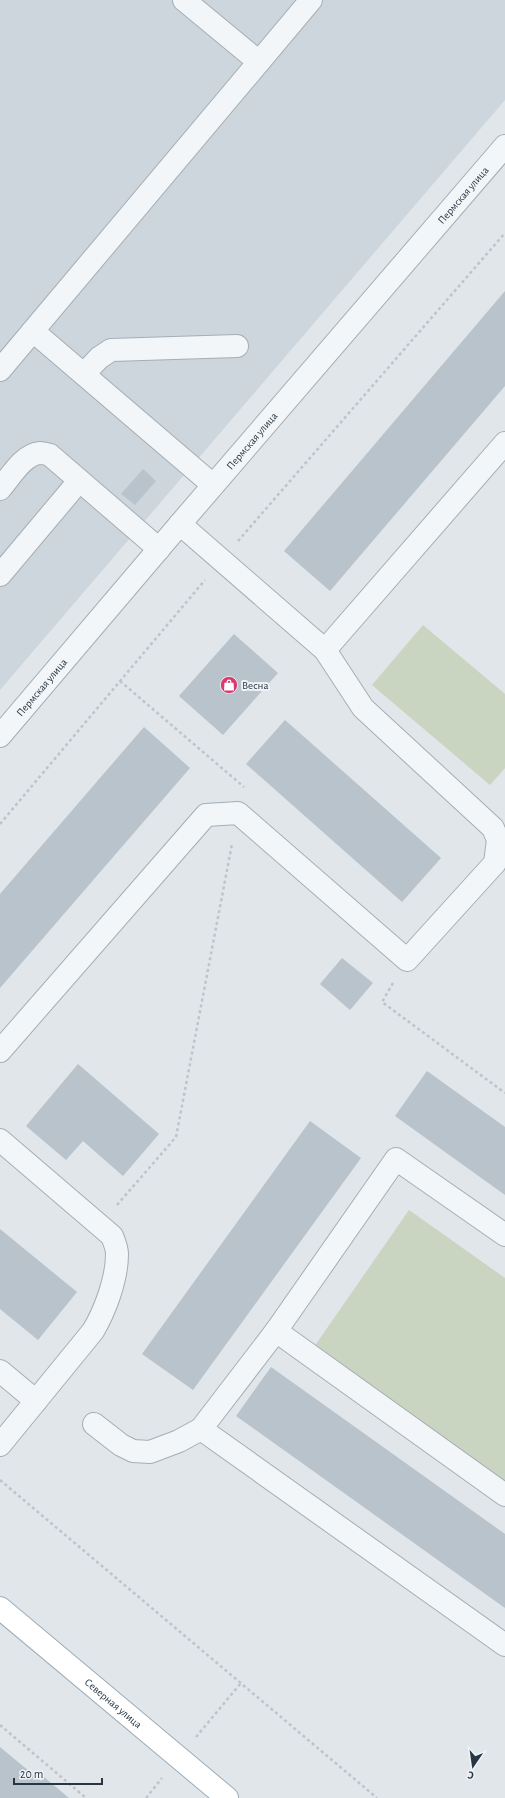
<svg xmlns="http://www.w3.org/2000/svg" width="505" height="1798" viewBox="0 0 505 1798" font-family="'Alegreya Sans',sans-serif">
<rect width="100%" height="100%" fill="#e0e6ea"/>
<path fill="#ced6dd" d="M0 0H505V100L0 690Z"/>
<g fill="#c9d5c0">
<path d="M423 625 505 694V768L490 785 372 685Z"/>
<path d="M409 1210 505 1278V1484L314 1347Z"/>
</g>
<g fill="#b9c3cb">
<path d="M505 291V386L330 591 284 551Z"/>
<path d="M143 469 156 481 135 505 121 494Z"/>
<path d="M234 634 278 673 223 735 179 696Z"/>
<path d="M285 720 441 858 402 902 246 764Z"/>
<path d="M144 727 190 768 0 988V894Z"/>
<path d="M342 958 373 983 350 1010 320 984Z"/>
<path d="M78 1064 159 1134 123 1176 83 1141 66 1160 26 1126Z"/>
<path d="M427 1071 505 1127V1195L395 1116Z"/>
<path d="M310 1121 361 1158 193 1390 142 1354Z"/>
<path d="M0 1229 77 1292 38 1340 0 1309Z"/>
<path d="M271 1367 505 1534V1608L236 1416Z"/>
<path d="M0 1747 41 1781 44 1777 69 1798H0Z"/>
</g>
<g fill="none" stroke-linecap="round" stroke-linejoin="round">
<defs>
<g id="minor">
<path d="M184 0 259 62"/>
<path d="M33 331 213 485"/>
<path d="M0 370 311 0"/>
<path d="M84 374 99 358 111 350 237 346"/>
<path d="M0 489C10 478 23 454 40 453 43 453 47 454 50 455L159 549"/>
<path d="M180 524 325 650"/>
<path d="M0 575 79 481"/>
<path id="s1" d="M0 736 180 524 505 146"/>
<path d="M0 1051 206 815 238 813 407 960 495 863 498 840 493 828 363 708 325 650 505 443"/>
<path d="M0 1140 112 1236C114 1241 117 1248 117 1254 117 1279 105 1311 93 1331L0 1445"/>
<path d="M276 1331 505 1495"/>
<path d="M0 1371 36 1401"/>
<path d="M94 1424 121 1445 133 1451 150 1452 179 1441 201 1429 276 1331 396 1159 505 1235"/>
<path d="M201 1429 505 1645"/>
</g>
<g id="major">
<path id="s2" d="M0 1608 227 1798"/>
</g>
</defs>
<use href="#minor" stroke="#a5aeb5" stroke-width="24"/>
<use href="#major" stroke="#9eadb8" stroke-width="24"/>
<g stroke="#bec4c9" stroke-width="2.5" stroke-dasharray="3 3" stroke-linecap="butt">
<path d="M238 541 505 233"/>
<path d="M120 681 244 787"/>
<path d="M0 824 205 580"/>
<path d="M393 983 382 1002 505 1093"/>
<path d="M117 1205 176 1137 232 844"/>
<path d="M0 1480 377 1798"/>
<path d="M0 1725 86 1798"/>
<path d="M196 1737 241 1683"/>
<path d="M146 1798 162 1778"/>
</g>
<use href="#minor" stroke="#f3f6f8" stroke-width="22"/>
<use href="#major" stroke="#fff" stroke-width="22"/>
</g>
<defs>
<symbol id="shop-disc" viewBox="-11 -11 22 22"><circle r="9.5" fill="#dd386e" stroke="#f0f4f8"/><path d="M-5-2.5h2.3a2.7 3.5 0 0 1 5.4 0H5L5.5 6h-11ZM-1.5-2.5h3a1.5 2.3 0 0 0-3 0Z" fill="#fff"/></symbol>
</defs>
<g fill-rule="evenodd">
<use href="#shop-disc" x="219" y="675" width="20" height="20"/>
</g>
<g text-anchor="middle" stroke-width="4" stroke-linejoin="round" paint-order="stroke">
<g font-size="11" fill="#273644" stroke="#f0f4f8">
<text dy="4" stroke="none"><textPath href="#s1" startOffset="712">Пермская улица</textPath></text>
<text dy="4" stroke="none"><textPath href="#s1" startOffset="388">Пермская улица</textPath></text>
<text dy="4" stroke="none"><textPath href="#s1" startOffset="64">Пермская улица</textPath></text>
<text dy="4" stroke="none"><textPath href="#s2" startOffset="148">Северная улица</textPath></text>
</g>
<g font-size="11" fill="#273644" stroke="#f0f4f8" text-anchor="start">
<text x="242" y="689">Весна</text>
</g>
</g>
<g transform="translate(473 1766) rotate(193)" stroke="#f0f4f8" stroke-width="3" paint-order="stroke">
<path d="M0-3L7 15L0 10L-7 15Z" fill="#273644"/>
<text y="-6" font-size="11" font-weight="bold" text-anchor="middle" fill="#273644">С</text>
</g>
<path d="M14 1778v6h88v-6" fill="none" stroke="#273644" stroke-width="2"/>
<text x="20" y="1778" font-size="12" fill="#273644" stroke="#f0f4f8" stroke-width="3" paint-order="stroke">20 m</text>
</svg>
